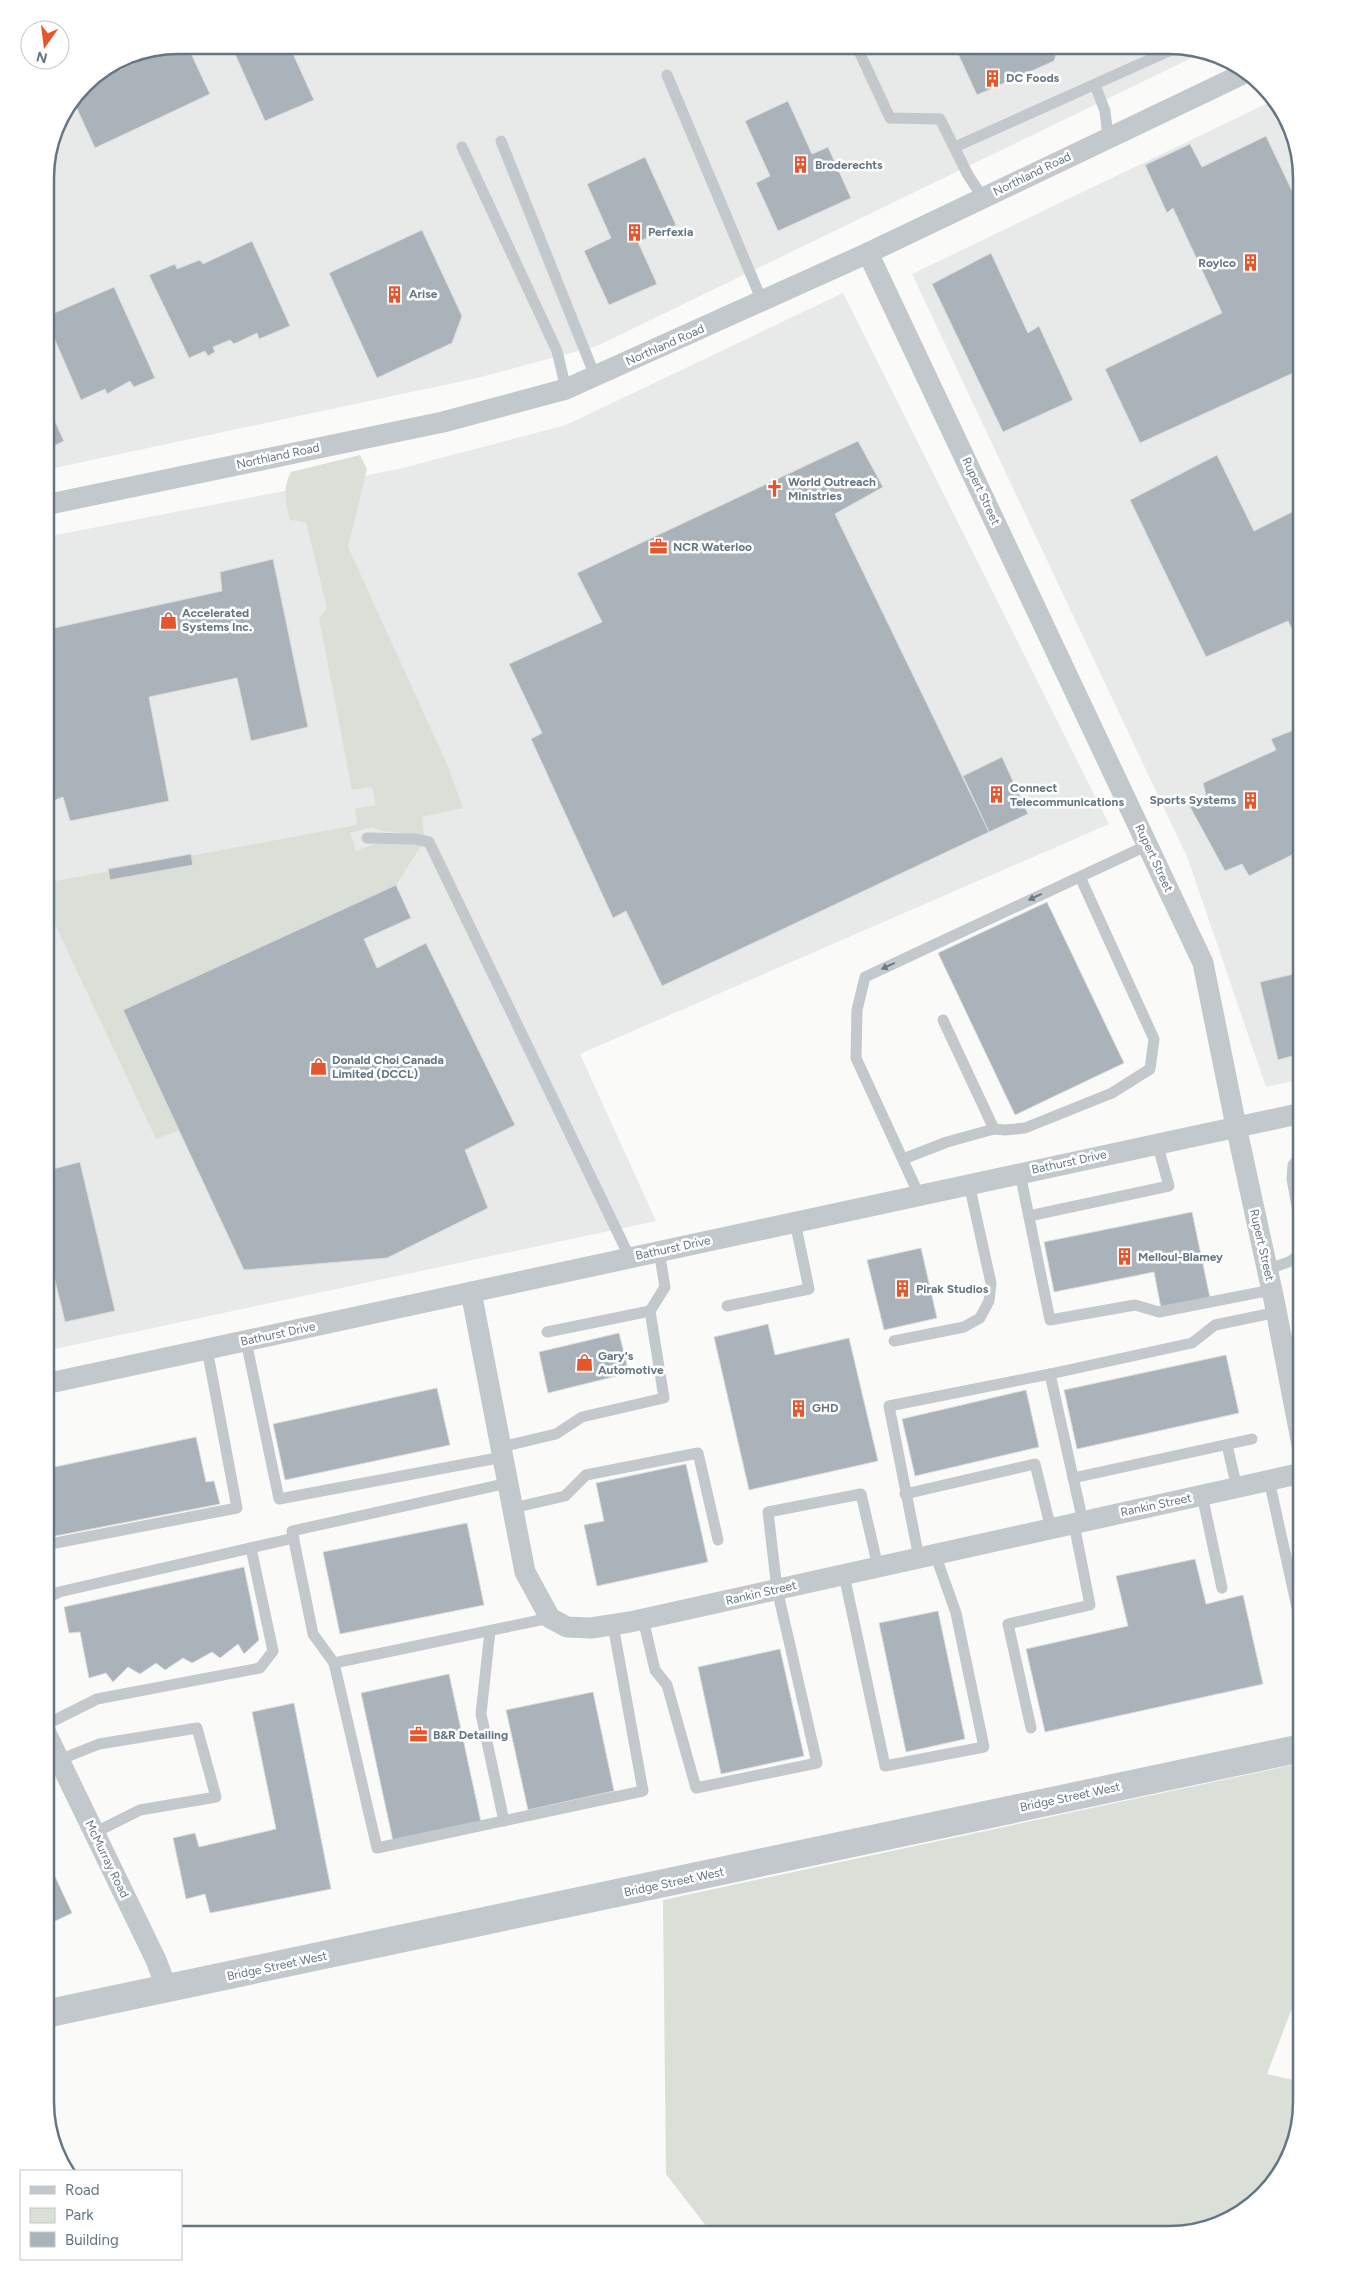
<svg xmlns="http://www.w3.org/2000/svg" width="1347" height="2280" viewBox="0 0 1347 2280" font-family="Figtree,sans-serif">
<rect width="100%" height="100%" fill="#fafaf8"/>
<g fill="#e8e9e9">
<path d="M178 45H1178L1202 53 597 346 477 378 45 470V169L59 119 84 84 127 55Z"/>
<path d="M1268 103 1300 167 1302 178V1079L1266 1087 1188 859 912 274Z"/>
<path d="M843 293 1109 824 580 1054 656 1221 45 1351V537L399 469 566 425Z"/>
</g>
<g fill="#dadfd7">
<path d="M360 455 367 469 348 547 446 762 463 808 422 817 424 835 382 831 372 827 350 833 356 851C384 840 391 838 421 846L396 885 123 1010 179 1130 156 1139 45 903V883L357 825 355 809 376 805 372 787 352 790 319 618 327 608 306 522 290 520C286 503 282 488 291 472Z"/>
<path d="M1302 1763V1982L1267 2074 1302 2082V2103L1280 2176 1228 2221 1169 2235H713L666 2174 663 1900Z"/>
</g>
<g fill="#aab3b9" stroke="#dcdcda">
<path d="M187 45 210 94 95 148 73 100 81 87 170 47Z"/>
<path d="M231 45H289L314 100 265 121Z"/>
<path d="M954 45H1047L1057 51 1054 61 977 95Z"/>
<path d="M788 101 812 154 828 147 851 198 778 231 756 183 770 176 745 121Z"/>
<path d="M1266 136 1302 212V369L1140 443 1105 369 1222 313 1173 208 1167 213 1145 165 1190 144 1202 167Z"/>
<path d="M50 153 55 165 45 170V169Z"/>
<path d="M645 157 676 225 638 242 657 284 609 305 584 251 611 238 587 184Z"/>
<path d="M422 230 462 316 452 343 377 378 329 273Z"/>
<path d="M252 241 290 326 259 339 257 333 234 344 230 340 213 347 215 352 208 356 205 351 189 358 149 275 175 264 177 269 200 260 203 264Z"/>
<path d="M991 253 1028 333 1039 326 1073 400 1003 432 932 284Z"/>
<path d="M114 287 155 378 134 387 130 381 107 394 105 389 81 400 45 317Z"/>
<path d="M45 400 64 441 49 448 45 442Z"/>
<path d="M858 441 883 487 835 514 989 832 662 986 626 911 613 918 531 739 542 733 509 664 602 622 577 573Z"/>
<path d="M1217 455 1254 531 1302 507V650L1288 621 1206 657 1130 500Z"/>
<path d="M273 559 308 727 251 741 237 678 149 697 169 801 70 821 63 797 45 804V630L222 591 220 572Z"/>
<path d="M1302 727V850L1249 876 1242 864 1225 871 1189 805 1206 795 1203 783 1276 750 1271 739Z"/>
<path d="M1002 757 1028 814 989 832 963 776Z"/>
<path d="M191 854 193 865 110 880 108 869Z"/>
<path d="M396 885 411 918 364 939 377 968 426 943 515 1125 465 1150 488 1208 387 1258 244 1270 123 1010Z"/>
<path d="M1047 902 1124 1063 1015 1115 938 953Z"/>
<path d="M1302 972V1053L1278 1060 1260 982Z"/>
<path d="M80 1162 115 1311 65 1322 45 1239V1171Z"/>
<path d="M1192 1212 1210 1298 1161 1308 1154 1272 1054 1292 1044 1242Z"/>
<path d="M921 1248 937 1318 884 1330 867 1260Z"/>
<path d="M768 1324 775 1355 849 1338 878 1461 749 1490 714 1337Z"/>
<path d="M619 1333 629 1373 548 1393 539 1352Z"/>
<path d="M1226 1355 1239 1413 1077 1449 1064 1390Z"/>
<path d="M437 1388 450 1445 285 1480 273 1424Z"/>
<path d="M1026 1390 1039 1447 915 1476 902 1419Z"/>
<path d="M196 1437 206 1482 214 1481 220 1504 45 1538V1469Z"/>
<path d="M686 1464 708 1562 597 1586 584 1525 604 1521 596 1483Z"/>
<path d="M467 1523 484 1605 340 1634 323 1552Z"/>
<path d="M1195 1559 1206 1604 1243 1595 1263 1684 1045 1732 1026 1649 1128 1626 1116 1576Z"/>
<path d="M244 1567 259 1640 244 1654 238 1644 220 1658 212 1652 192 1663 183 1658 165 1670 156 1663 140 1674 128 1667 113 1682 106 1673 89 1678 80 1632 69 1633 64 1607Z"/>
<path d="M938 1611 965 1739 906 1752 879 1623Z"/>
<path d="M780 1649 804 1756 721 1774 698 1667Z"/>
<path d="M449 1674 481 1822 393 1841 361 1693Z"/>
<path d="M593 1692 614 1791 528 1810 506 1710Z"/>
<path d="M294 1703 331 1889 210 1913 205 1894 186 1899 173 1838 195 1833 199 1847 276 1829 252 1712Z"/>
<path d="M45 1855 72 1913 45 1926Z"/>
</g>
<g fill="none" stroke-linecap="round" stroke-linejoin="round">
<g stroke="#c3c8cc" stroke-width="11">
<path d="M856 45 890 118 940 119 968 175 983 198"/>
<path d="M667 75 762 301"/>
<path d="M1095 85 1105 111 1108 137"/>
<path d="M501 141 595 376"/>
<path d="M462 147 557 351 566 389"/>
<path d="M955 147 1180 46"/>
<path d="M367 838 415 839 429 842 630 1258"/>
<path d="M943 1020 994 1129"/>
<path d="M903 1159 947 1142 994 1129 1005 1130 1025 1128 1112 1093 1150 1069 1154 1039 1080 877"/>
<path d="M1020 1173 1050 1320 1135 1305 1159 1312 1272 1290"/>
<path d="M919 1195 856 1058 857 1010 865 977 1148 845"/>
<path d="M1029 1216 1169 1186 1157 1143"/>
<path d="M1302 1233 1292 1179 1293 1165 1302 1155"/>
<path d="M1267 1269C1282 1264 1297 1263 1302 1247"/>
<path d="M727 1306 809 1289 795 1222"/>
<path d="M547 1332 650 1311"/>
<path d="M246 1341 279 1499 503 1457"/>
<path d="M894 1341 964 1327 980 1318 989 1301 991 1283 969 1184"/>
<path d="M1227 1445 1237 1488"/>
<path d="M501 1447 556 1434 582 1417 664 1398 650 1311 665 1287 659 1251"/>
<path d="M1073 1478 1252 1439"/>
<path d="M1269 1480 1302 1630"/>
<path d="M508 1483 292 1531 313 1634 334 1663 550 1618"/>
<path d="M905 1494 1035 1464 1051 1529"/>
<path d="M1202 1495 1222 1588"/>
<path d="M513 1508 565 1496 586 1475 698 1453 718 1540"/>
<path d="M1083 1522 1050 1374 1192 1343 1215 1325 1277 1312"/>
<path d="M45 1545 237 1508 207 1349"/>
<path d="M919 1558 889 1406 1050 1374"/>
<path d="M844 1575 885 1766 984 1747 956 1613 935 1554"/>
<path d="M45 1599 59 1592 294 1538"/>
<path d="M643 1619 655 1670 667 1685 696 1788 817 1763 777 1589 768 1512 861 1494 878 1567"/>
<path d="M490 1631 481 1714 504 1821"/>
<path d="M334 1663 377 1848 643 1791 613 1625"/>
<path d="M45 1725 97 1699 260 1668 273 1651 251 1548"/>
<path d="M1031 1728 1008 1624 1090 1605 1074 1524"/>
<path d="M59 1760 99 1744 197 1728 216 1797 140 1810 94 1833"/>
</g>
<g stroke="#c3c8cc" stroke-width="21">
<path d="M868 253 1203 963 1236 1126 1274 1300 1302 1445"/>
<path d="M45 505 443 422 566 389 868 253 1247 72"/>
<path d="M471 1292 525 1572 550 1618 567 1627 591 1628 630 1622 1302 1473"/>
<path d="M45 1384 1302 1113"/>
<path d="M45 1731 156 1960 167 1989"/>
</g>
<path stroke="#c3c8cc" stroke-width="28" d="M45 2014 1302 1748"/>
</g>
<defs><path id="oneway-solid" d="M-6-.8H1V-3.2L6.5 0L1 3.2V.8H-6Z" transform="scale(1.25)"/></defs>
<g fill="#6a7a87">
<use href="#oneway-solid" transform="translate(1035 897) rotate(155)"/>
<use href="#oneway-solid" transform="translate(888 966) rotate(155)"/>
</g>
<defs>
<symbol id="building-bare" viewBox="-9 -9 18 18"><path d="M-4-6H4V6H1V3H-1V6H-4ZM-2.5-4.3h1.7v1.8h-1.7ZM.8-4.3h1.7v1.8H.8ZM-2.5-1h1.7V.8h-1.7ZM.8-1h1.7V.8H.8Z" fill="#e4572e" stroke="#fff" stroke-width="2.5" paint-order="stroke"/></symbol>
<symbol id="church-bare" viewBox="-9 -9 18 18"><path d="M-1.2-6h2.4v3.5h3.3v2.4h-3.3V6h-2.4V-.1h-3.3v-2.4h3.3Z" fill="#e4572e" stroke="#fff" stroke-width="2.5" paint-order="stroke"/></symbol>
<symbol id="office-bare" viewBox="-9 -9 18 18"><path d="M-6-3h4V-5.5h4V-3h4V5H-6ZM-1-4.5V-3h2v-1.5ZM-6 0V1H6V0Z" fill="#e4572e" stroke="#fff" stroke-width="2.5" paint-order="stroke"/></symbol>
<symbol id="shop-bare" viewBox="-9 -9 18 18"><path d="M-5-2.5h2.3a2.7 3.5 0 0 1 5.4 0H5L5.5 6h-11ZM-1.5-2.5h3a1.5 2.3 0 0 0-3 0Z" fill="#e4572e" stroke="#fff" stroke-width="2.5" paint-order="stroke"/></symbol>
</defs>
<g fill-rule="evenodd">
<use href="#building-bare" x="980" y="66" width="25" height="25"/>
<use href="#building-bare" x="788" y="152" width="25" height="25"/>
<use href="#building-bare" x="622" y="220" width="25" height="25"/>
<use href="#building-bare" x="1238" y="250" width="25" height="25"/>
<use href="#building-bare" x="382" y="282" width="25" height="25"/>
<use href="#church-bare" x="762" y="476" width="25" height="25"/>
<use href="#office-bare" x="646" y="534" width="25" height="25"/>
<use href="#shop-bare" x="156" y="608" width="25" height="25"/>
<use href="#building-bare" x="984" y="782" width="25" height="25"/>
<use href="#building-bare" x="1238" y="788" width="25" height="25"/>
<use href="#shop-bare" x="306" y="1054" width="25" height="25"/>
<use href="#building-bare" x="1112" y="1244" width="25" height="25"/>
<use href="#building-bare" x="890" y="1276" width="25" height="25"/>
<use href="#shop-bare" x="572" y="1350" width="25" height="25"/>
<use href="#building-bare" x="786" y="1396" width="25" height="25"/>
<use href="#office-bare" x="406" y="1722" width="25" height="25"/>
</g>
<g text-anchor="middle" stroke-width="5" stroke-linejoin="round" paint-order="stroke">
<g font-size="12" font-weight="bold" fill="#657683" stroke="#fff" text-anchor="start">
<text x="1006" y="82">DC Foods</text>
<text x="815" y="169">Broderechts</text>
<text x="648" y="236">Perfexia</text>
<text x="1236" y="267" text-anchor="end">Roylco</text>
<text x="409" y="298">Arise</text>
<text x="788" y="486">World Outreach<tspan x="788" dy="14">Ministries</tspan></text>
<text x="673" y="551">NCR Waterloo</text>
<text x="182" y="617">Accelerated<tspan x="182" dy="14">Systems Inc.</tspan></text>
<text x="1010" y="792">Connect<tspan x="1010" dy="14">Telecommunications</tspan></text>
<text x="1236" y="804" text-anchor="end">Sports Systems</text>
<text x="332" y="1064">Donald Choi Canada<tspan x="332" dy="14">Limited (DCCL)</tspan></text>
<text x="1138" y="1261">Melloul-Blamey</text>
<text x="916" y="1293">Pirak Studios</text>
<text x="598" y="1360">Gary's<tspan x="598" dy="14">Automotive</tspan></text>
<text x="812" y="1412">GHD</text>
<text x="433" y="1739">B&amp;R Detailing</text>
</g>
<g font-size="12" fill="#657683" stroke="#fff">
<text transform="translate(1032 174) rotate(-26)" y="4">Northland Road</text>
<text transform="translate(665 345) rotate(-24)" y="4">Northland Road</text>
<text transform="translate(278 456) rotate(-12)" y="4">Northland Road</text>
<text transform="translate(981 491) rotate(65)" y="4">Rupert Street</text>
<text transform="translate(1154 858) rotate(65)" y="4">Rupert Street</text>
<text transform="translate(1069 1162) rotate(-12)" y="4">Bathurst Drive</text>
<text transform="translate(1262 1245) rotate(77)" y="4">Rupert Street</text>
<text transform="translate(673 1248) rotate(-12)" y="4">Bathurst Drive</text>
<text transform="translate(278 1334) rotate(-12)" y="4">Bathurst Drive</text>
<text transform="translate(1156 1505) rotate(-12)" y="4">Rankin Street</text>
<text transform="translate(761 1593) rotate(-13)" y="4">Rankin Street</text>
<text transform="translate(1070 1797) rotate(-12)" y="4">Bridge Street West</text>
<text transform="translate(107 1859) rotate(64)" y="4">McMurray Road</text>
<text transform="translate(674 1882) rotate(-12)" y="4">Bridge Street West</text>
<text transform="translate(277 1966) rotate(-12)" y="4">Bridge Street West</text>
</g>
</g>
<path d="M0 0H1347V2280H0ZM178 54H1169A124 124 0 0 1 1293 178V2102A124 124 0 0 1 1169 2226H178A124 124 0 0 1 54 2102V178A124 124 0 0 1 178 54Z" fill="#fff" fill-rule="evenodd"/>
<path fill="none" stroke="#657683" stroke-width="2.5" d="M178 54H1169A124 124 0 0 1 1293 178V2102A124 124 0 0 1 1169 2226H178A124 124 0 0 1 54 2102V178A124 124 0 0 1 178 54Z"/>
<rect x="20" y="2170" width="162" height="90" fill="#ffffff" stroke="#c1c8cd"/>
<rect x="30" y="2186" width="25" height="8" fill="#c3c8cc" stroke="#c1c8cd"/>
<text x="65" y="2195" font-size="15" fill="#657683">Road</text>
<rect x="30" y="2208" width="25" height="15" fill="#dadfd7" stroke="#c1c8cd"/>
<text x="65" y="2220" font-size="15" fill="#657683">Park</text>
<rect x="30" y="2232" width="25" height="15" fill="#aab3b9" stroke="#c1c8cd"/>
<text x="65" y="2245" font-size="15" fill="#657683">Building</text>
<g transform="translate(45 45) rotate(194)"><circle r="24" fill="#ffffff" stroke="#c1c8cd"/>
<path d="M0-4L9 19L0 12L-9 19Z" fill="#e4572e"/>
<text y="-8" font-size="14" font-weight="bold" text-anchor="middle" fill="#657683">N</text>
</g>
</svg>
